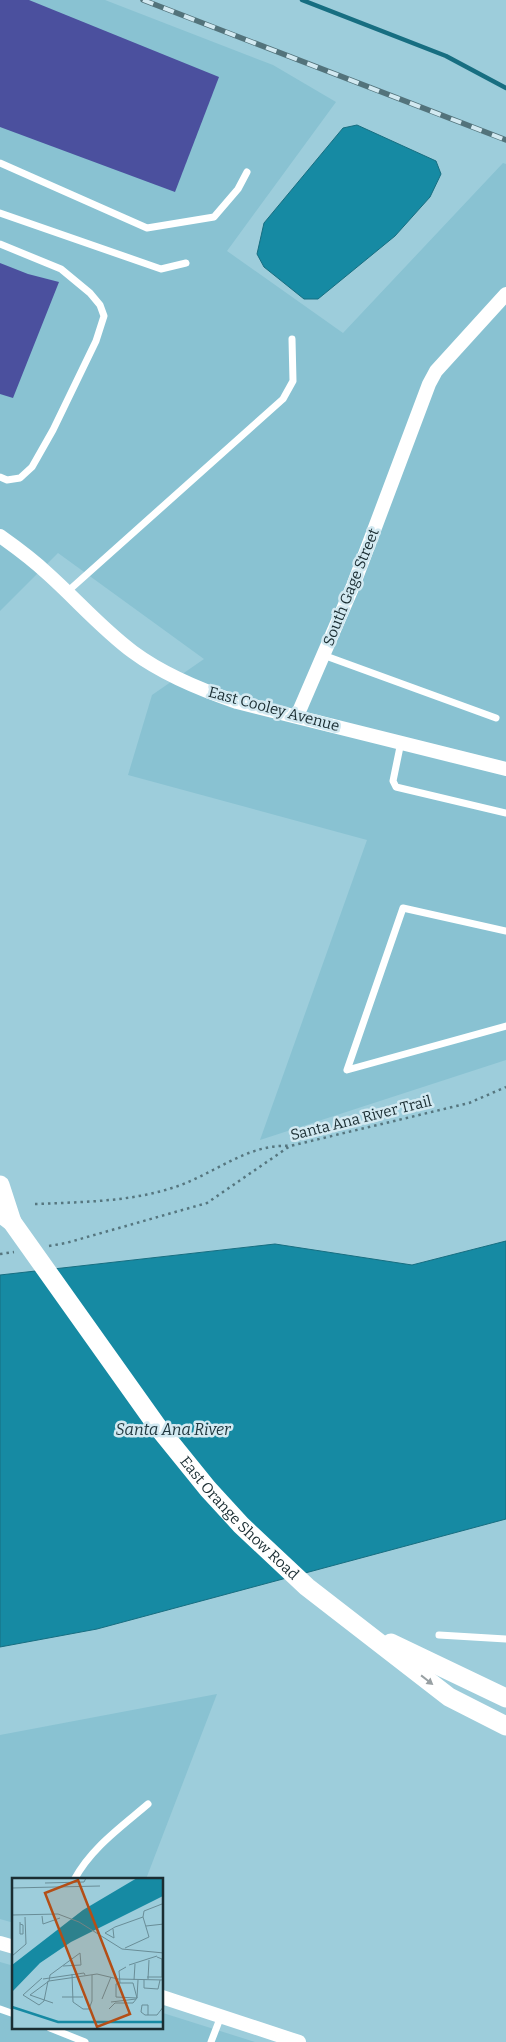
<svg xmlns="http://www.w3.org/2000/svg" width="506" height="2042" viewBox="0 0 506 2042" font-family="Bitter,serif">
<rect width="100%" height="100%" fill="#9dcddb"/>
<g fill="#89c2d2">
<path d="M0 0H105L273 65 336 102 227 251 343 333 503 163 506 164V1060L260 1140 367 840 128 775 152 695 204 659 58 553 0 611Z"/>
<path d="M217 1694 146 1879 14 1880V1923L0 1919V1735Z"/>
<path d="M0 1962 14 1966V2028H162L163 2013 255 2042H0Z"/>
</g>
<g fill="#168aa3" stroke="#176e81">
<path d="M357 125 436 161 441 174 430 197 395 236 318 299H304L264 267 257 254 264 223 343 128Z"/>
<path d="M506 1241V1519L97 1629 0 1647V1275L275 1244 412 1265Z"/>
</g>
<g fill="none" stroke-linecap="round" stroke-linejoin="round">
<path stroke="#176e81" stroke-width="4.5" d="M302 0 446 56 506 88"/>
</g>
<g fill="#4b509e">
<path d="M0 0H29L219 77 175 192 0 127Z"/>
<path d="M0 263 28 274 59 282 13 398 0 394Z"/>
</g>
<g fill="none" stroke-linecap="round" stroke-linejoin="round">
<g stroke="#56767f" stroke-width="2.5" stroke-dasharray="2.5 4" stroke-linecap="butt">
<path d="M35 1204C81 1202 128 1202 172 1188 212 1176 247 1143 290 1146"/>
<path d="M49 1246 66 1243 207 1203 290 1146 469 1103 506 1087"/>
<path d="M0 1254 14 1252"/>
</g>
<g stroke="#fff" stroke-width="7">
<path d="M0 163 147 228 214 217 238 189 247 172"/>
<path d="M0 213 161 269 186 263"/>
<path d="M0 244 61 269 90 293 100 305 104 316 96 341 53 430 32 467 20 478 7 480 0 477"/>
<path d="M67 592 283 399 293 381 292 339"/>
<path d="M323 655 496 718"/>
<path d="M401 742 393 781 396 787 506 813"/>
<path d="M506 931 403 908 347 1070 506 1026"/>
<path d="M439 1635 506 1639"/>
<path d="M74 1880C91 1848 121 1827 148 1804"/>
<path d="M0 2009 14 2014"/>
<path d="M50 2028 85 2042"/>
<path d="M211 2042 221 2016"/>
</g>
<g stroke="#fff" stroke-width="14">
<path d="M0 536C17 548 33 560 48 574 77 600 102 629 133 652 164 675 201 690 237 702L506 769"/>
<path d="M297 716 353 586 429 384 436 371 506 294"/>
<path d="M0 1943 14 1947"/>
<path d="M162 1997 299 2042"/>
</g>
<g stroke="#fff" stroke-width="19">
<path d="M0 1185 12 1222"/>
<path id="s1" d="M0 1213 12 1222 157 1426 208 1489 241 1525 307 1587 449 1697 506 1726"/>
<path d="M391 1643 506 1698"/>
</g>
<defs>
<path id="rail" d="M143 0 506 140"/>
</defs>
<use href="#rail" stroke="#53737b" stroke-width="5.5"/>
<use href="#rail" stroke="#d2e9f1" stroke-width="4" stroke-dasharray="11" stroke-linecap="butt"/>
</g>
<defs><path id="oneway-solid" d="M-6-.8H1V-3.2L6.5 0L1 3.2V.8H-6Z" transform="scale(1.25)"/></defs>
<use fill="#98a0a3" href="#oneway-solid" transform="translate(427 1680) rotate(38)"/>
<g text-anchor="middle" stroke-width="5" stroke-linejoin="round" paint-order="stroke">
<g font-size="15" fill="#1a2d32" stroke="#d2e9f1">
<text transform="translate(351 587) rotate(-68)" y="5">South Gage Street</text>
<text transform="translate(274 709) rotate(15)" y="5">East Cooley Avenue</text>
<text transform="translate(361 1118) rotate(-14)" y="5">Santa Ana River Trail</text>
<text dy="5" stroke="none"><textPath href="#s1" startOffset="389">East Orange Show Road</textPath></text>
</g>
<g font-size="16" font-style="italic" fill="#1f363d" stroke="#d2e9f1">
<text x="173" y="1435">Santa Ana River</text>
</g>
</g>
<g transform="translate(12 1878)">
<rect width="151" height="151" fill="#9dcddb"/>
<path d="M125 0H151V18L59 64 28 85 0 114V87L71 32Z" fill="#168aa3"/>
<path fill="none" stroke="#168aa3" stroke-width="2.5" d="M0 129 46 144H152"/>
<path fill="none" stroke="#698d97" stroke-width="1" d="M33 5 72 4 74 0M0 10 88 8M0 37 46 36 67 44 110 71 152 75M30 38 31 46 48 40M8 46 11 47V56H8V44M134 48 152 46M101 51 102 60 93 55 103 49 131 39M113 70 137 59 131 39 132 33 150 26M0 78 14 66 13 39M117 87 145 78M114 89 107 93 108 105H121M60 96 61 124 71 131H77L80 123V97M135 99H150V81L145 79M30 100 11 117 27 127 32 123M31 101 72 95 73 97M136 101 137 82M122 102 123 86M132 102V110L146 111 148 102M37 103 38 97 68 75 69 87 51 88M108 105 104 106V119L125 120M121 105 125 120M50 119H71M125 120 126 102M90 121 99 99M32 123 36 103M99 124 124 121M41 125 18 117 37 103 85 96 106 101 152 102M97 131 103 125H121L125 120M136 137V127H130L129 134 133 137H145L152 128"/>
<path fill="#b44e16" fill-opacity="0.15" stroke="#b44e16" stroke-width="2.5" d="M66 2 118 136 85 149 33 15Z"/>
<rect width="151" height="151" fill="none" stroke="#1a2d32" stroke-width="2.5"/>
</g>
</svg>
